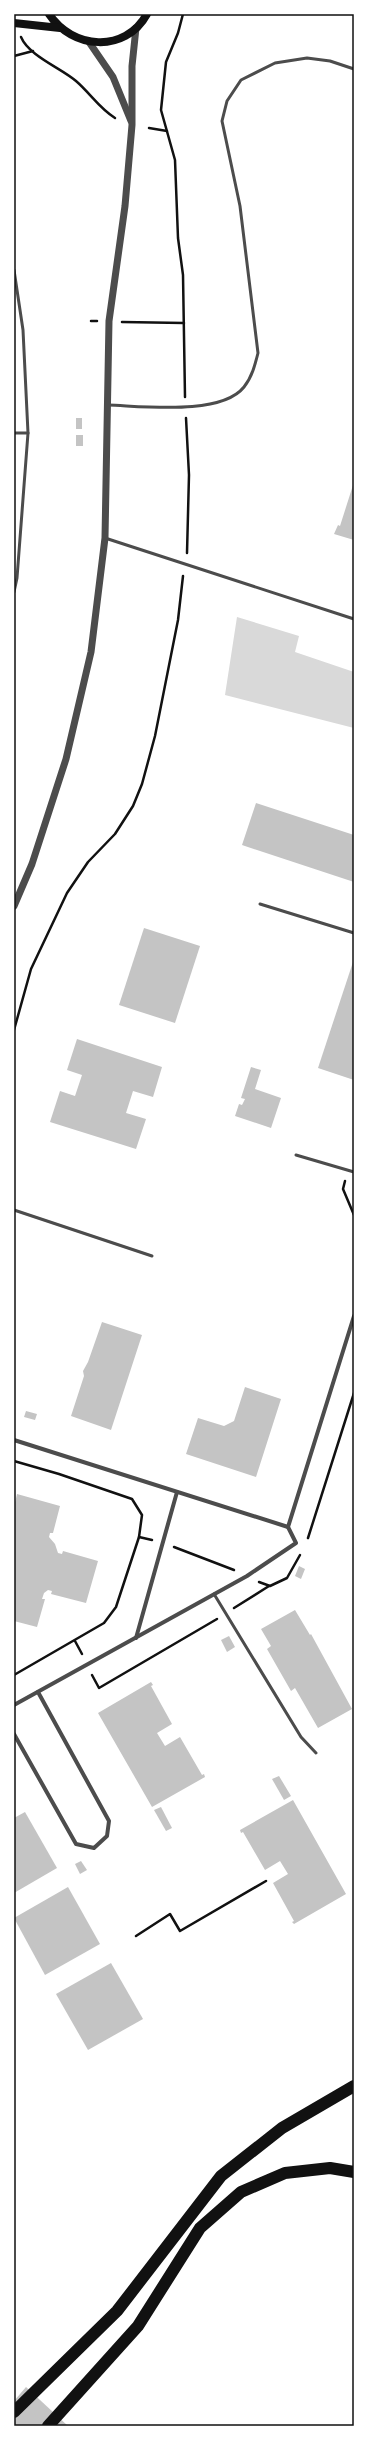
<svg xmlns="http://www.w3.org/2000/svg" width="368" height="2440" viewBox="0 0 368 2440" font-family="'Space Grotesk',sans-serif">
<rect width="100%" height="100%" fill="#fff"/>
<path fill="#d9d9d9" d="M237 617 299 636 295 652 354 672V728L225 695Z"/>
<g fill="#c4c4c4">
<rect x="76" y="418" width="6" height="11"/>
<rect x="76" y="435" width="7" height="11"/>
<path d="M354 482V540L334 534 338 525 340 526Z"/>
<path d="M256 803 354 835V882L242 845Z"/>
<path d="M144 928 200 946 175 1023 119 1005Z"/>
<path d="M354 959V1080L318 1068Z"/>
<path d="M77 1039 162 1067 153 1097 133 1091 126 1113 146 1119 136 1149 50 1122 60 1091 75 1096 82 1075 67 1070Z"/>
<path d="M251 1067 261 1070 255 1089 281 1098 271 1128 235 1116 239 1104 242 1105 245 1099 241 1098Z"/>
<path d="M102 1322 142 1335 111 1430 71 1416 84 1376 83 1371 88 1362Z"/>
<path d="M245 1387 281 1399 256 1477 186 1454 198 1418 224 1426 234 1421Z"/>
<path d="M26 1411 37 1414 35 1420 24 1417Z"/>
<path d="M17 1494 60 1506 53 1533H50L49 1537 55 1544 58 1553 62 1554 63 1551 98 1561 86 1603 51 1594 52 1591 48 1590 44 1593 42 1599H45L37 1627 14 1621V1507Z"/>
<path d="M299 1566 305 1569 301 1579 295 1576Z"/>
<path d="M295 1610 310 1635 311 1634 352 1709 318 1728 295 1688 291 1691 267 1649 271 1646 261 1629Z"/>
<path d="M229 1636 235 1647 227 1652 221 1640Z"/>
<path d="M151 1682 153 1685 151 1686 172 1724 157 1733 165 1746 180 1737 202 1775 204 1774 205 1777 152 1807 98 1713Z"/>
<path d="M279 1776 291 1796 284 1800 272 1779Z"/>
<path d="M293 1800 346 1894 294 1924 292 1922 294 1921 273 1883 288 1874 280 1861 265 1870 243 1832 241 1833 240 1830Z"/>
<path d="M161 1807 172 1828 166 1831 154 1810Z"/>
<path d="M25 1812 57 1868 14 1893V1818Z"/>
<path d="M81 1861 87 1870 80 1874 75 1864Z"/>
<path d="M68 1887 100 1944 45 1975 14 1918Z"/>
<path d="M111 1963 143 2019 88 2050 56 1994Z"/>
<path d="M26 2387 68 2426H16L14 2424V2401Z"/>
</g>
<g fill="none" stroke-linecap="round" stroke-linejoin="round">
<g stroke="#111" stroke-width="2.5">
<path d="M183 14 178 33 166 62 161 110 175 160 178 238 183 275 185 397"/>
<path d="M21 37C29 56 61 68 76 81 90 93 99 108 115 118"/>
<path d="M14 56 33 51"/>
<path d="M149 128 167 131"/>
<path d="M91 321H97"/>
<path d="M122 322 184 323"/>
<path d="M186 418 189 475 187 553"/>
<path d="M14 1030 31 969 67 893 88 862 115 834 133 806 142 784 155 736 178 620 183 576"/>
<path d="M345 1181 343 1189 354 1215"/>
<path d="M14 1461 59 1474 132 1499 142 1515 139 1537 116 1607 104 1623 14 1675"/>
<path d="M139 1537 152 1540"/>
<path d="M308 1538 354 1393"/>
<path d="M174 1547 234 1570"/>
<path d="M259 1582 270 1586 287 1578 300 1555"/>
<path d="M234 1608 269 1586"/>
<path d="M75 1641 82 1654"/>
<path d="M92 1675 99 1688 217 1619"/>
<path d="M136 1936 170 1914 180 1931 266 1881"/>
</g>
<g stroke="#4c4c4c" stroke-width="3">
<path d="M14 270 23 330 28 433 17 578 14 592"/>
<path d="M108 405C142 406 221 416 244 387 252 377 255 365 258 353L240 206 222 121 227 101 241 80 275 63 307 58 330 61 354 69"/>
<path d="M14 433H28"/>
<path d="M105 538 354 619"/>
<path d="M260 904 354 933"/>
<path d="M296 1155 354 1172"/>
<path d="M14 1210 152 1256"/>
<path d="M214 1594 301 1737 316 1753"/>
</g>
<g stroke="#4c4c4c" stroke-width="4">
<path d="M14 1440 288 1527 296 1543 247 1576 14 1705"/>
<path d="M288 1527 354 1316"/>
<path d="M136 1638 177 1492"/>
<path d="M14 1734 76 1844 94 1848 107 1836 109 1821 38 1692"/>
</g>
<g stroke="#4c4c4c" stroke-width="7">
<path d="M89 42 113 77 131 121"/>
<path d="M14 906 32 864 66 759 91 652 105 538 109 321 125 206 132 125V66L136 28"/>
</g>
<g stroke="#111" stroke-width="8">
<path d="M49 14C72 49 125 54 147 14"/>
<path d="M14 23 60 28"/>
</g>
<g stroke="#111" stroke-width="12">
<path d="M14 2412 117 2311 221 2176 282 2128 354 2086"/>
<path d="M48 2426 138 2326 200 2228 241 2192 285 2173 330 2168 354 2172"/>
</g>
</g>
<rect width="368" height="2440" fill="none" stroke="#ffffff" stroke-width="30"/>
<rect x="15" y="15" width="338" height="2410" fill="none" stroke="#111" stroke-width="1.5"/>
</svg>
